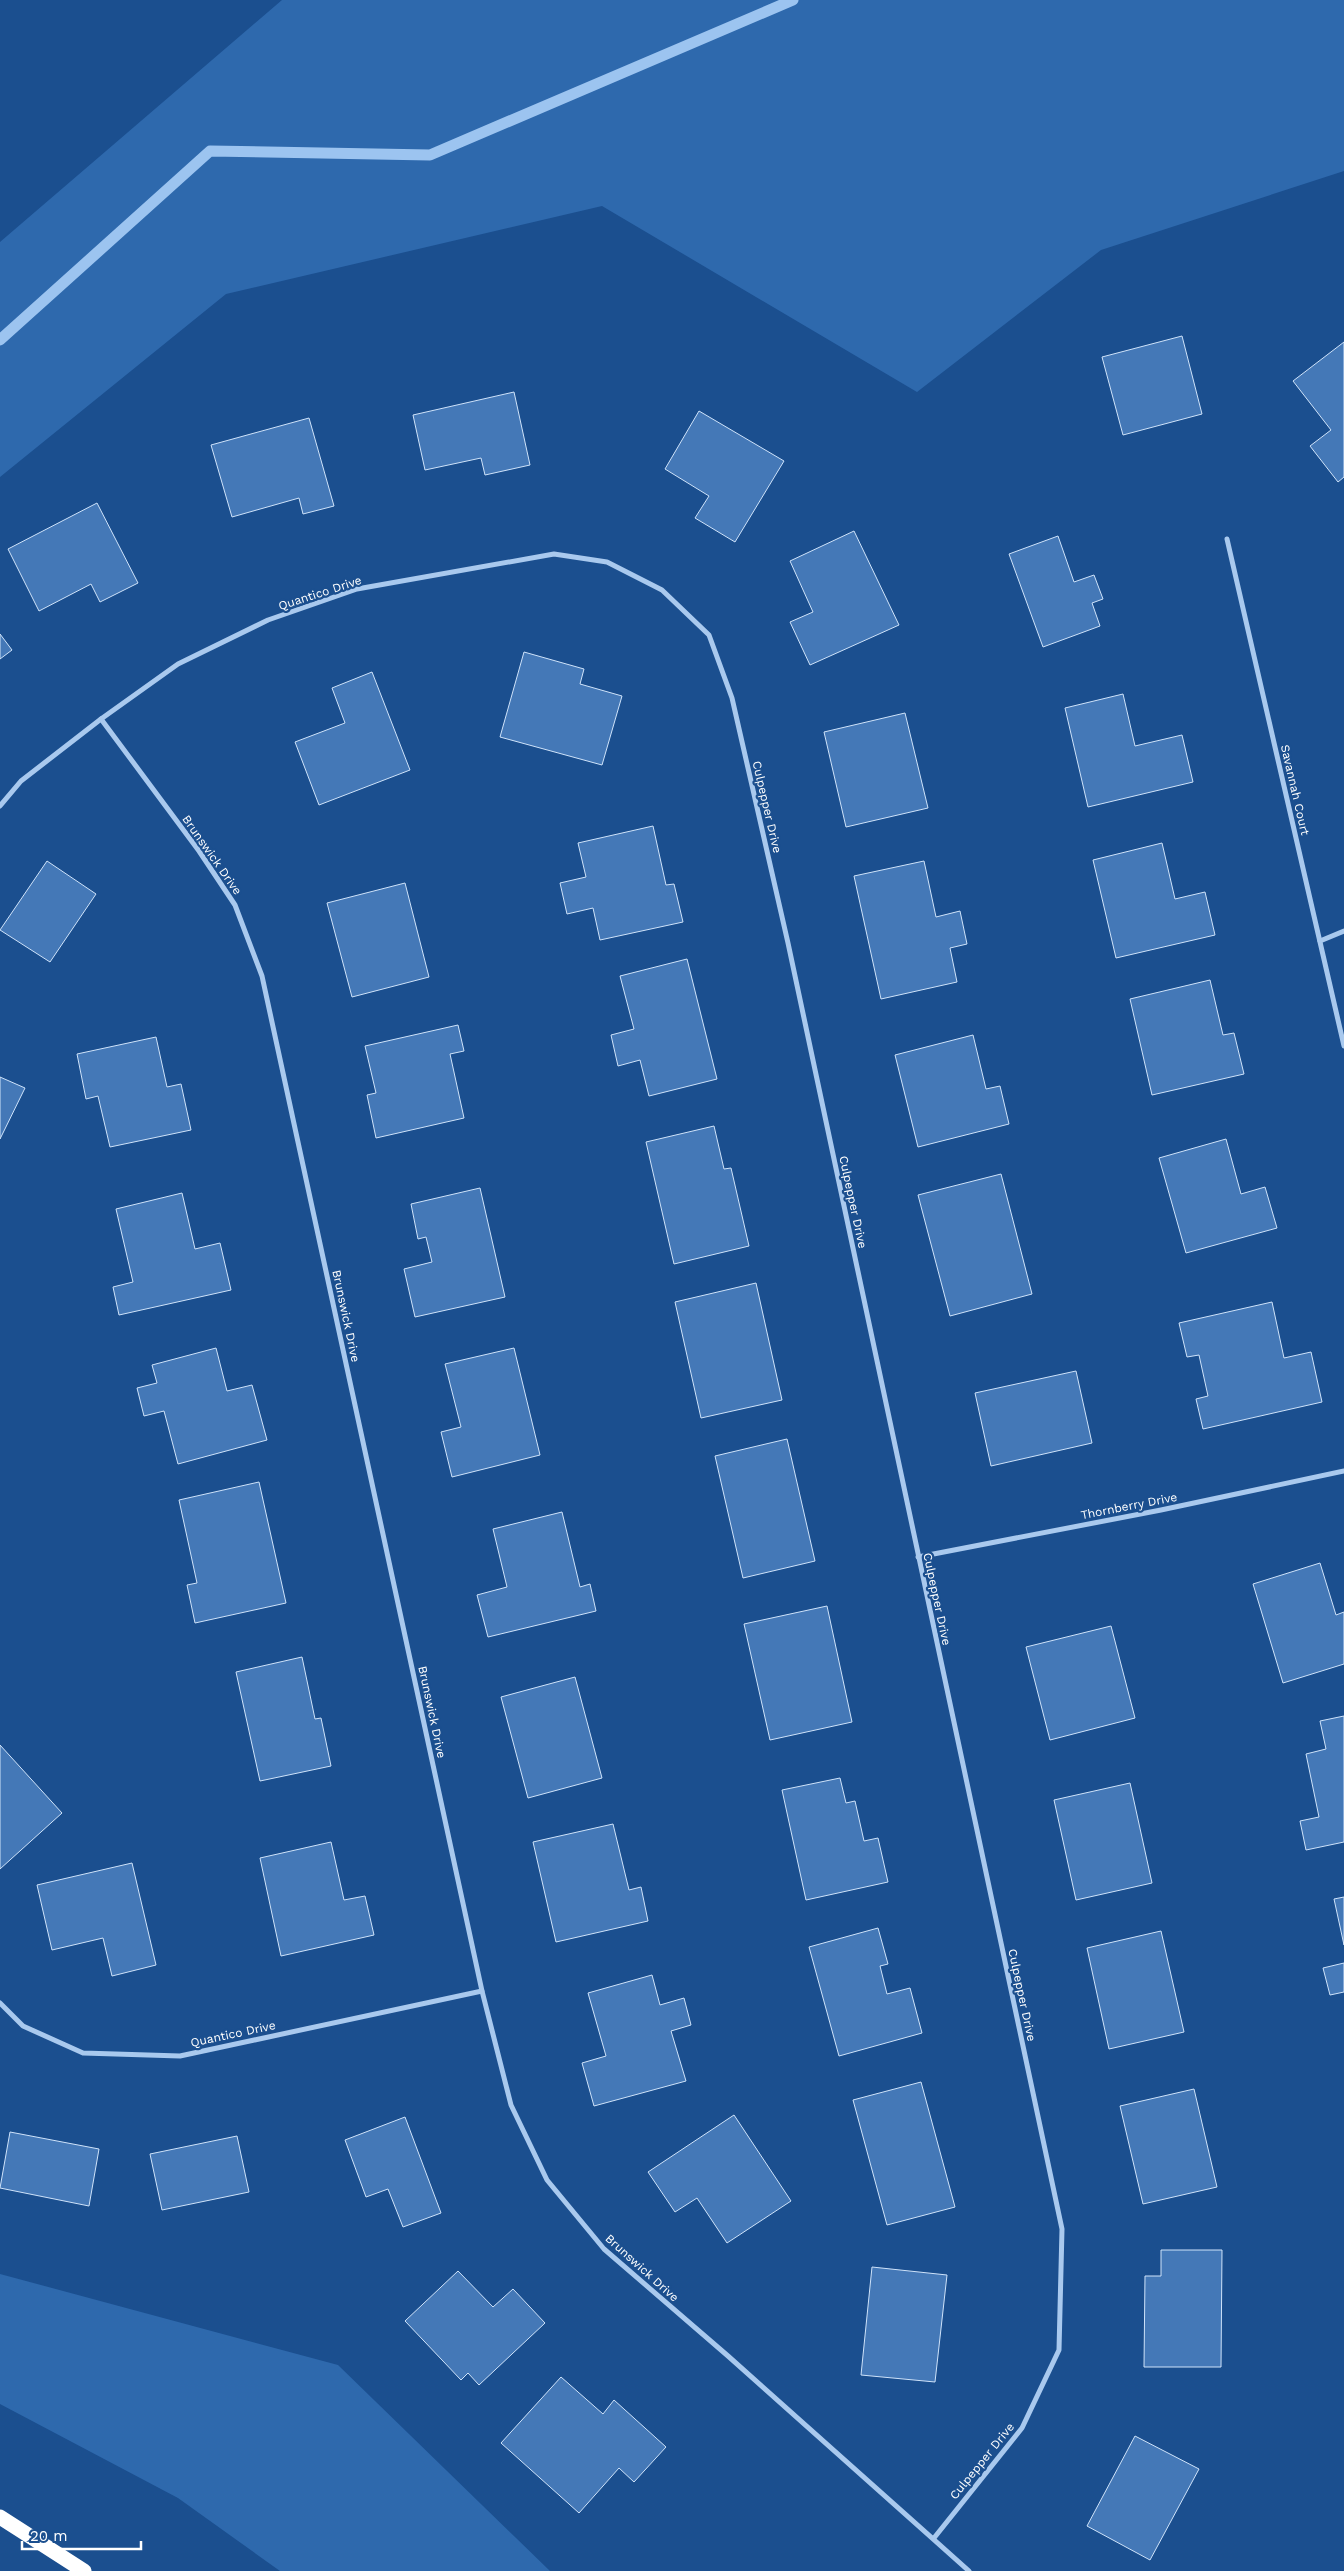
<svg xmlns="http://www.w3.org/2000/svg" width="1344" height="2571" viewBox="0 0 1344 2571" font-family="'Work Sans',sans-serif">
<rect width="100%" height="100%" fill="#1b4f8f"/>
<g fill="#2e69ad">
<path d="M282 0H1344V171L1101 250 917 392 602 206 226 294 0 477V242Z"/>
<path d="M0 2274 338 2365 550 2571H280L178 2498 0 2404Z"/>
</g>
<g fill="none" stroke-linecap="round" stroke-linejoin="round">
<path stroke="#9cc4f0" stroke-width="11" d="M0 340 210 151 430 155 793 0"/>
</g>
<g fill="#4478b7" stroke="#cfe3fa">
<path d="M1182 336 1202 414 1123 435 1102 357Z"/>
<path d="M1344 342V477L1338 482 1310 446 1331 430 1293 381Z"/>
<path d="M514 392 530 465 485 475 481 458 425 470 413 415Z"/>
<path d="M699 411 784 461 735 542 695 518 709 496 665 469Z"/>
<path d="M309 418 334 506 303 514 299 498 232 517 211 445Z"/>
<path d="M97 503 138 583 100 602 91 584 39 611 8 549Z"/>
<path d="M854 531 899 625 810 665 790 622 813 612 790 561Z"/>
<path d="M1058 536 1074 582 1094 575 1103 599 1092 603 1100 626 1043 647 1009 554Z"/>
<path d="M0 634 12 650 0 659Z"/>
<path d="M524 652 584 669 580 684 622 696 602 765 500 737Z"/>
<path d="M372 672 410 770 319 805 295 742 345 723 332 688Z"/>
<path d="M1123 694 1135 746 1182 735 1193 782 1088 807 1065 708Z"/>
<path d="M905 713 928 808 846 827 824 732Z"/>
<path d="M653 826 666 885 674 884 683 922 600 940 593 908 567 914 560 883 586 877 578 843Z"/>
<path d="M1162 843 1175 899 1205 892 1215 935 1116 958 1093 860Z"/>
<path d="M47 861 96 894 50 962 0 930Z"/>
<path d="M924 861 936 917 960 911 967 944 950 948 957 982 881 999 854 876Z"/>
<path d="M405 883 429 977 352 997 327 903Z"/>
<path d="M687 959 717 1079 649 1096 640 1060 618 1066 611 1035 634 1029 620 976Z"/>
<path d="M1210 980 1223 1035 1234 1033 1244 1074 1152 1095 1130 999Z"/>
<path d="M458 1025 464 1051 450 1054 464 1118 376 1138 367 1095 376 1093 365 1046Z"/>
<path d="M973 1035 986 1089 1000 1086 1009 1124 918 1147 895 1055Z"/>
<path d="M156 1037 167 1087 181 1084 191 1130 110 1147 98 1096 86 1099 77 1054Z"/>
<path d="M0 1077 25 1088 0 1139Z"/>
<path d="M714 1126 724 1169 731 1168 749 1246 674 1264 646 1142Z"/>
<path d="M1226 1139 1241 1194 1265 1187 1277 1228 1186 1253 1159 1158Z"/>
<path d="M1001 1174 1032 1294 950 1316 918 1195Z"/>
<path d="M480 1188 505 1297 415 1317 404 1269 432 1262 426 1237 418 1239 411 1204Z"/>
<path d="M182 1193 195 1249 220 1243 231 1290 119 1315 113 1287 133 1282 116 1209Z"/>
<path d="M756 1283 782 1400 701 1418 675 1302Z"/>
<path d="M1272 1302 1284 1358 1311 1352 1322 1402 1203 1429 1196 1399 1208 1396 1199 1355 1187 1357 1179 1323Z"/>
<path d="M216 1348 227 1391 252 1385 267 1440 178 1464 164 1411 144 1416 137 1388 157 1383 152 1365Z"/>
<path d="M514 1348 540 1455 452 1477 441 1432 461 1427 445 1364Z"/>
<path d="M1076 1371 1092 1443 991 1466 975 1393Z"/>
<path d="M787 1439 815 1561 743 1578 715 1456Z"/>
<path d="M259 1482 286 1603 195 1623 187 1585 197 1583 179 1500Z"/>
<path d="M562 1512 580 1587 590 1584 596 1611 488 1637 477 1595 507 1587 493 1529Z"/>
<path d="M1320 1563 1336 1615 1344 1612V1664L1283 1683 1253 1584Z"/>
<path d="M827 1606 852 1722 770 1740 744 1624Z"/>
<path d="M1111 1626 1135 1718 1050 1740 1026 1647Z"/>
<path d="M302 1657 315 1719 321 1718 331 1766 260 1781 236 1672Z"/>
<path d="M575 1677 602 1778 528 1798 501 1697Z"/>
<path d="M1344 1716V1842L1306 1850 1300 1821 1319 1817 1306 1754 1326 1749 1320 1721Z"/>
<path d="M0 1745 62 1813 0 1869Z"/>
<path d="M840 1778 846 1803 855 1801 864 1841 878 1838 888 1882 806 1900 782 1790Z"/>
<path d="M1130 1783 1152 1883 1076 1900 1054 1800Z"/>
<path d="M613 1824 629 1890 641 1887 648 1921 556 1942 533 1842Z"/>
<path d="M331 1842 344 1900 365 1896 374 1935 281 1956 260 1858Z"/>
<path d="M132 1863 156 1965 112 1976 103 1938 52 1950 37 1885Z"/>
<path d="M1344 1897V1945L1334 1899Z"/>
<path d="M878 1928 888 1964 880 1966 887 1994 910 1988 922 2033 839 2056 809 1947Z"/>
<path d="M1161 1931 1184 2032 1109 2049 1087 1948Z"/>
<path d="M1344 1963V1992L1330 1995 1323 1968Z"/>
<path d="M652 1975 660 2005 684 1998 691 2025 671 2031 686 2081 594 2106 582 2063 606 2056 588 1993Z"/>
<path d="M921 2082 955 2207 887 2225 853 2100Z"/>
<path d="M1194 2089 1217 2187 1143 2204 1120 2106Z"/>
<path d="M734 2115 791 2201 727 2243 697 2198 675 2212 648 2172Z"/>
<path d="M405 2117 441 2213 403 2227 388 2189 366 2197 345 2140Z"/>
<path d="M10 2132 99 2149 89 2206 0 2188Z"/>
<path d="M237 2136 249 2192 162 2210 150 2154Z"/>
<path d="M1161 2250H1222L1221 2367H1144L1145 2276H1161Z"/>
<path d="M872 2267 947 2275 935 2382 861 2375Z"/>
<path d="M458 2271 493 2307 513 2289 545 2323 479 2385 468 2373 461 2380 405 2321Z"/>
<path d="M561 2377 603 2414 614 2400 666 2447 634 2482 619 2468 579 2513 501 2443Z"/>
<path d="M1135 2436 1199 2469 1150 2560 1087 2526Z"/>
</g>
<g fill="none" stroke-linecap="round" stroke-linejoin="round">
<g stroke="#a9c9ee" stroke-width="5">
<path d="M1227 539 1344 1046"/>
<path d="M101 719 199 851 235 905 262 976 482 1991 511 2105 547 2180 604 2249 728 2356 969 2571"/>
<path d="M0 806 21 781 101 719 178 664 268 620 357 589 554 554 607 562 662 590 709 635 732 698 788 943 1062 2229 1059 2350 1022 2428 934 2538"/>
<path d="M1320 941 1344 931"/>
<path d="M918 1557 1161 1510 1344 1471"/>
<path d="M0 2003 23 2026 83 2053 180 2056 482 1991"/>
</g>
<path stroke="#fff" stroke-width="15" d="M0 2517 84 2571"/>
</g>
<g text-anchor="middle" stroke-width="4.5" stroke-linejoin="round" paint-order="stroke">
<g font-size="12" fill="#fff" stroke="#1b4f8f">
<text transform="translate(320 593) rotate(-18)" y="4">Quantico Drive</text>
<text transform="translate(1295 790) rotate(77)" y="4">Savannah Court</text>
<text transform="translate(767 807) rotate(77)" y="4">Culpepper Drive</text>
<text transform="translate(212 855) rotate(55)" y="4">Brunswick Drive</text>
<text transform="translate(853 1202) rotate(78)" y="4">Culpepper Drive</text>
<text transform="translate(346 1316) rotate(78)" y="4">Brunswick Drive</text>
<text transform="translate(1129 1506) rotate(-11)" y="4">Thornberry Drive</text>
<text transform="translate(937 1599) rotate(78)" y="4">Culpepper Drive</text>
<text transform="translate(432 1712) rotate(78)" y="4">Brunswick Drive</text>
<text transform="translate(1022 1995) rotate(78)" y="4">Culpepper Drive</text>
<text transform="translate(233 2034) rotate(-12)" y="4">Quantico Drive</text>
<text transform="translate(642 2268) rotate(42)" y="4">Brunswick Drive</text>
<text transform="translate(982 2461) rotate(-51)" y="4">Culpepper Drive</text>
</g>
</g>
<path d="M22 2541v8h119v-8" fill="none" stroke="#ffffff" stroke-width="2.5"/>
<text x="30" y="2541" font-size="15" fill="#ffffff" stroke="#1b4f8f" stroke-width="4" paint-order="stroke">20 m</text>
</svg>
